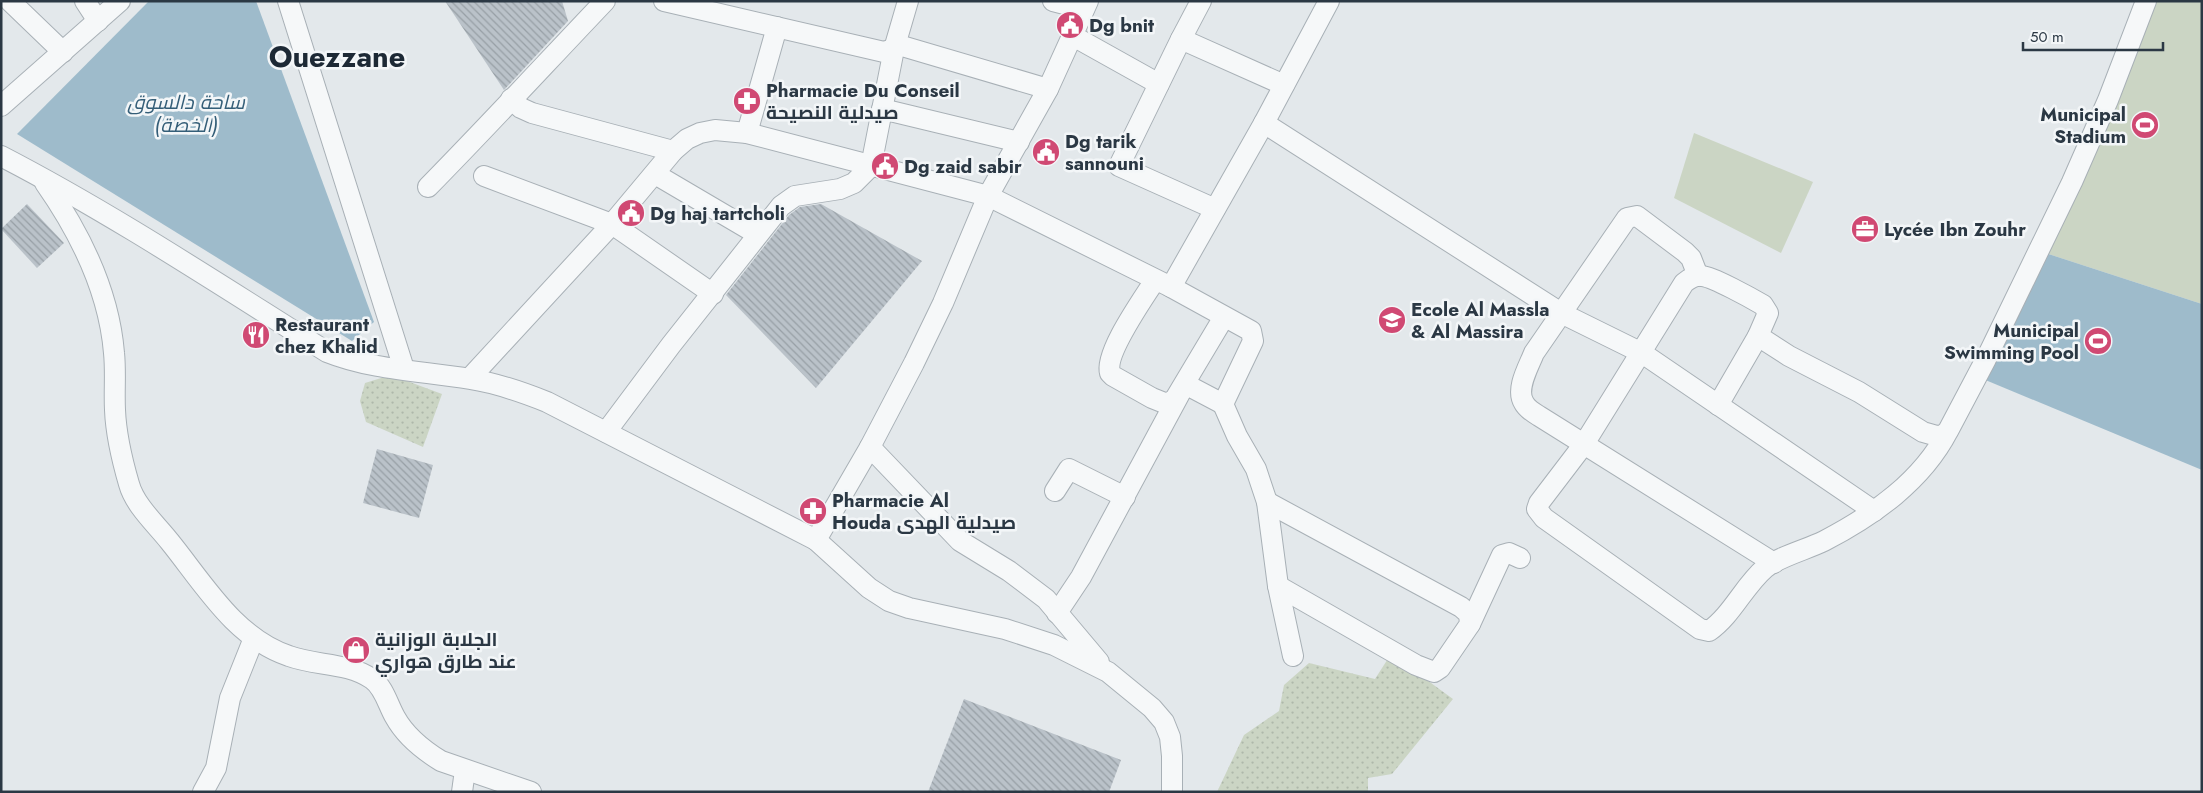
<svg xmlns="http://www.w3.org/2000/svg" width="2203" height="793" viewBox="0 0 2203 793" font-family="Jost,Cairo,sans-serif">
<defs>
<pattern id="green-dots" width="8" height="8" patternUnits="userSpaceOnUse" patternTransform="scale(1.25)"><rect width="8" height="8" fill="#cbd5c4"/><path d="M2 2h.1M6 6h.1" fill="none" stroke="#aeb8aa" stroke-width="1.8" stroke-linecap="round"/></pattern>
<pattern id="building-back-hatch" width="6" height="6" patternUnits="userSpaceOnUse" patternTransform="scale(1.25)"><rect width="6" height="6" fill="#bac2c9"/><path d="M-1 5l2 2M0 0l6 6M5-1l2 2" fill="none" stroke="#979fa5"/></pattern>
</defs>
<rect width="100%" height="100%" fill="#e3e8eb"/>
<g fill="url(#green-dots)">
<path d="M391 375 442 394 423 447 366 422 360 401 365 383Z"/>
<path d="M1391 654 1453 699 1392 774 1368 778V792H1217L1244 735 1279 711 1284 685 1309 663 1375 679Z"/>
</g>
<g fill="#cbd5c4">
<path d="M2147 1H2202V304L2030 248Z"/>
<path d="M1694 133 1813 182 1781 253 1674 198Z"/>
</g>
<g fill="#9ebbcb">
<path d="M149 1H256L374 322 352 341 17 134Z"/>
<path d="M2030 248 2202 304V470L1983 379Z"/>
</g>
<g fill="url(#building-back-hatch)">
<path d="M445 1H562L568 21 504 90Z"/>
<path d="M27 204 64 243 37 268 1 229Z"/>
<path d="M821 204 922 261 816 388 726 295 789 215 800 207Z"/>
<path d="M377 449 433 465 419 518 363 503Z"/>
<path d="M964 699 1121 760 1109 792H928Z"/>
</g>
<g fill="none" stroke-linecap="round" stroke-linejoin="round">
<defs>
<g id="minor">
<path d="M10 1 63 52"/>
<path d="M85 1 98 21"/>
<path d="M288 1 404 369"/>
<path d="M664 1 884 52 902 46 1048 89"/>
<path d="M1053 1 1084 9"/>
<path d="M1088 1 1048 89 988 196 943 303 914 363 870 447 816 540 869 588 889 601 909 608 1005 629 1054 645 1108 672 1152 708 1164 722 1170 737 1172 756V792"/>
<path d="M1201 1 1181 39 1284 85"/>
<path d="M1073 36 1159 84"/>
<path d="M1181 39 1119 166 1215 209"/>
<path d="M511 99 521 108 532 113 673 151"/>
<path d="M1 106 120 1"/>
<path d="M882 109 1019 142"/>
<path d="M1264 123 1561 313 1642 353 1874 511"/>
<path d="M747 133 777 27"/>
<path d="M1 156C113 214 220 285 327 352 372 370 422 371 470 379 497 383 522 392 547 402L816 540"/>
<path d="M655 174 757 234"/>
<path d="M484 176 612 224 713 294"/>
<path d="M45 183C80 233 109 291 114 353 116 372 114 391 115 410 116 435 122 460 129 484 135 506 157 525 170 542 204 584 235 638 289 656 316 666 347 662 372 679 384 687 388 705 395 717 406 737 423 750 441 761L531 792"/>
<path d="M428 187C488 126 546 63 605 1"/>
<path d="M1698 276 1691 258 1685 252 1637 216 1627 218 1534 353C1529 366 1515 389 1524 403 1527 409 1534 413 1539 416L1774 563"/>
<path d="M1155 280C1144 298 1104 353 1110 373L1113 376 1152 398 1167 404 1175 399 1224 317"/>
<path d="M1171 287 1264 123 1329 1"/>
<path d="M470 378 612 224 673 151 687 139 700 133 715 130 747 133 988 196 1171 287 1251 331 1253 341 1223 404 1237 436 1256 469 1267 502 1278 586 1293 656"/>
<path d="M1718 405 1758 336"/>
<path d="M1948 431C1922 481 1874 515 1824 541 1808 549 1778 557 1765 568 1744 586 1732 615 1709 631L1700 629 1544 518 1537 509 1539 503 1584 444 1684 283C1689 279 1695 275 1702 276 1713 277 1751 298 1763 305L1768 313 1758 336 1789 356 1859 392 1923 432 1937 436 1943 435 1948 431 1986 359 2072 182 2108 100 2146 1"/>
<path d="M606 432 671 345 781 206 795 196 840 189 854 183 871 166 894 49 908 1"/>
<path d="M870 447 960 541 1009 571 1046 599 1099 662"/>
<path d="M1055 491 1069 469 1125 497"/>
<path d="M1267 502 1461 607 1469 614 1470 624 1440 668 1434 672 1416 665 1278 586"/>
<path d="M1057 613 1081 577 1185 384 1223 404"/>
<path d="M1470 624 1502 555 1509 553 1520 558"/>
<path d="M203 792 216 768 230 698 254 638"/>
<path d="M462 792 465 770"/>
</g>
</defs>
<use href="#minor" stroke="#a8b0b6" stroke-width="22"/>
<use href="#minor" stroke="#f6f8f9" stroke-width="20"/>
</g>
<defs>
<symbol id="civic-disc" viewBox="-11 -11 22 22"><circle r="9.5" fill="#d04973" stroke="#f3f6f8"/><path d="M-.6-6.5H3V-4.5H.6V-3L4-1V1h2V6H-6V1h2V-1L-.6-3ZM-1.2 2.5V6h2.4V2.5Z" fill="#fff"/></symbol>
<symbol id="pharmacy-disc" viewBox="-11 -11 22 22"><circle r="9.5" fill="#d04973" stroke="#f3f6f8"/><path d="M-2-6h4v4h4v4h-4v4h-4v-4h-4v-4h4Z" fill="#fff"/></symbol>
<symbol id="stadium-disc" viewBox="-11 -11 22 22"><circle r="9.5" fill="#d04973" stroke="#f3f6f8"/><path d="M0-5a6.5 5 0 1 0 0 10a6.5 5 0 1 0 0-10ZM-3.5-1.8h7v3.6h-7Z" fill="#fff"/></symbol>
<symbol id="office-disc" viewBox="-11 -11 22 22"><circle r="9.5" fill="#d04973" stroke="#f3f6f8"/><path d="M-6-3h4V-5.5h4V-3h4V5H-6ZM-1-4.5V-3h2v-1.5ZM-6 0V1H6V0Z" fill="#fff"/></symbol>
<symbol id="school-disc" viewBox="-11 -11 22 22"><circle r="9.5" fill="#d04973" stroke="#f3f6f8"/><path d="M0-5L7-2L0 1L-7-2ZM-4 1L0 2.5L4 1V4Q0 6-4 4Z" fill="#fff"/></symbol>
<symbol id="restaurant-disc" viewBox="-11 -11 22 22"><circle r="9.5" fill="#d04973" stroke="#f3f6f8"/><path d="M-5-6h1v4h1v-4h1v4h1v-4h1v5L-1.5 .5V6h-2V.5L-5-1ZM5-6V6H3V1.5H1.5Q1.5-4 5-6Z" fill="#fff"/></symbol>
<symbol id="shop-disc" viewBox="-11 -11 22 22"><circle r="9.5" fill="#d04973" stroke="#f3f6f8"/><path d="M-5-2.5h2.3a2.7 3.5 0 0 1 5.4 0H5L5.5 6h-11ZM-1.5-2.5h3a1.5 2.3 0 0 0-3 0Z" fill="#fff"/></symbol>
</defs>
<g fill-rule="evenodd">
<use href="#civic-disc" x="1054" y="9" width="32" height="32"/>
<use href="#pharmacy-disc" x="731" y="85" width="32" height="32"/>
<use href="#stadium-disc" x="2129" y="109" width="32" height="32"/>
<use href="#civic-disc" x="1030" y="136" width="32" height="32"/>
<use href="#civic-disc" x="869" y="150" width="32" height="32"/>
<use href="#civic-disc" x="615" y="197" width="32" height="32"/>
<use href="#office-disc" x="1849" y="213" width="32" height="32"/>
<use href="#school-disc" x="1376" y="304" width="32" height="32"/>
<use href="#restaurant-disc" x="240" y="319" width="32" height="32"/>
<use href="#stadium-disc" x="2082" y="325" width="32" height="32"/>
<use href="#pharmacy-disc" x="797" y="495" width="32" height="32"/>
<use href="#shop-disc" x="340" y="634" width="32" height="32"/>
</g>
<g text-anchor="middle" stroke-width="5" stroke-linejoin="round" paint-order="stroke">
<g font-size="19" font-weight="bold" fill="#2b3844" stroke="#f3f6f8" text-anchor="start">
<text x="1089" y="32">Dg bnit</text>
<text x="766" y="97">Pharmacie Du Conseil<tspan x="766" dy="22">صيدلية النصيحة</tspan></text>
<text x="2126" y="121" text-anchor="end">Municipal<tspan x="2126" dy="22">Stadium</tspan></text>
<text x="1065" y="148">Dg tarik<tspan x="1065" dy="22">sannouni</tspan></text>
<text x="904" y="173">Dg zaid sabir</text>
<text x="650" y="220">Dg haj tartcholi</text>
<text x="1884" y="236">Lycée Ibn Zouhr</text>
<text x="1411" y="316">Ecole Al Massla<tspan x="1411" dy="22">&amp; Al Massira</tspan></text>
<text x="275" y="331">Restaurant<tspan x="275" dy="22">chez Khalid</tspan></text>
<text x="2079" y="337" text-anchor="end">Municipal<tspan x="2079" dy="22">Swimming Pool</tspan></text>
<text x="832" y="507">Pharmacie Al<tspan x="832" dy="22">Houda صيدلية الهدى</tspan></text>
<text x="375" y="646">الجلابة الوزانية<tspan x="375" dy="22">عند طارق هواري</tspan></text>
</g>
<g font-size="20" font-style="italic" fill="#345e78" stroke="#f3f6f8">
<text x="186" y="109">ساحة دالسوق<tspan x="186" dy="23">(الخصة)</tspan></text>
</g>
<g font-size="29" font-weight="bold" fill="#1d2935" stroke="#f3f6f8">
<text x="337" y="67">Ouezzane</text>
</g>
</g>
<rect width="2203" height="793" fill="none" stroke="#2b3844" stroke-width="5"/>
<path d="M2023 42v8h140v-8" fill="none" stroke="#2b3844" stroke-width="2.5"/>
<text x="2030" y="42" font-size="15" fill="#2b3844" stroke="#f3f6f8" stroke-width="4" paint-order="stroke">50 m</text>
</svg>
